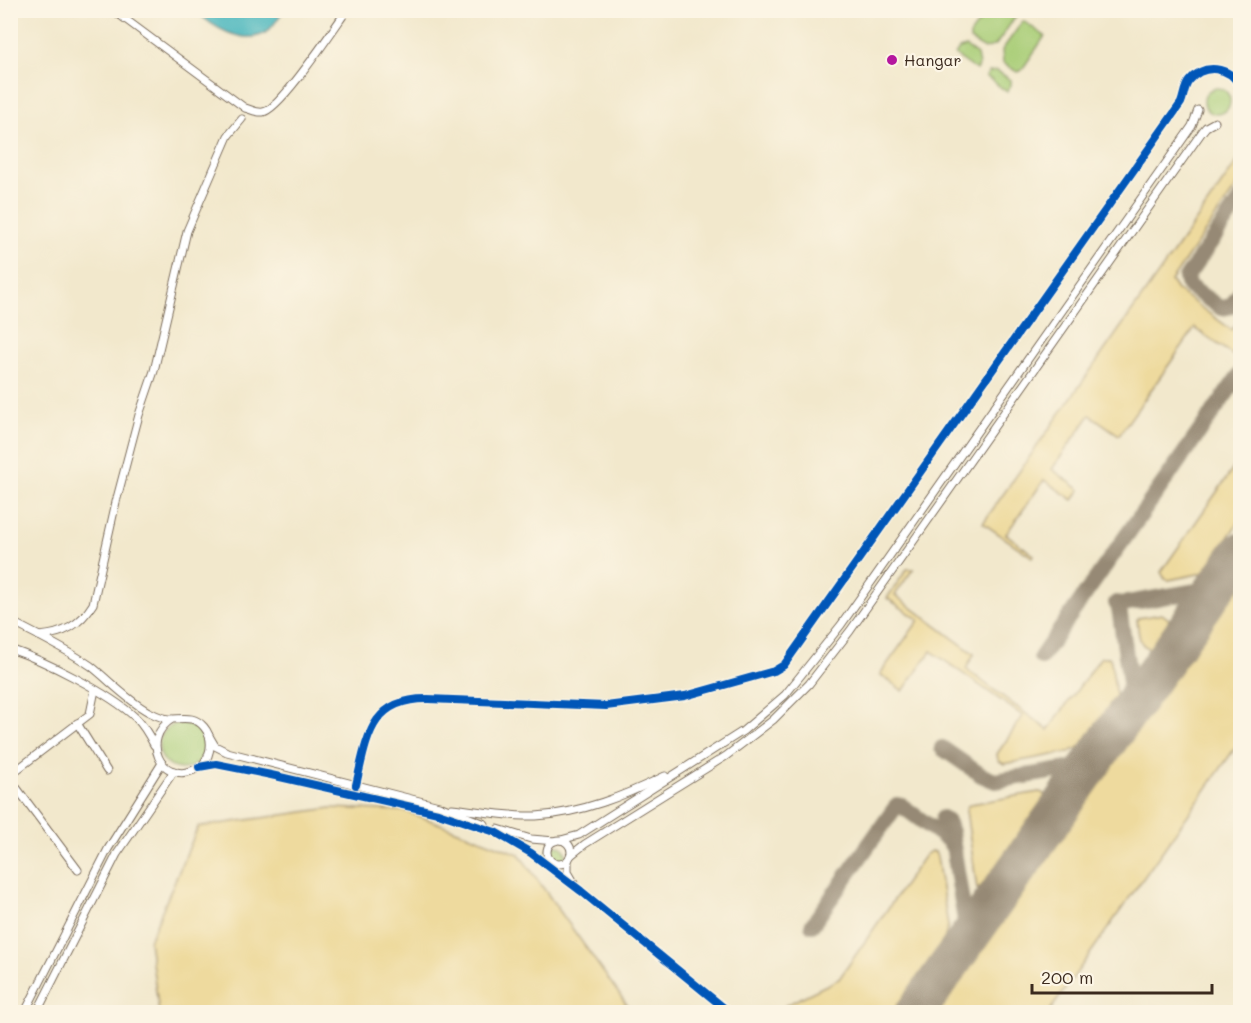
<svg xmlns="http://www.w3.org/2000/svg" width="1251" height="1023" viewBox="0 0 1251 1023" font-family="Mali,sans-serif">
<rect width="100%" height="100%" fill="#fcf5e5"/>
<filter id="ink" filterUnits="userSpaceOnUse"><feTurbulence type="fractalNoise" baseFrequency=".0167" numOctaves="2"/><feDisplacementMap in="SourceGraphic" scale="12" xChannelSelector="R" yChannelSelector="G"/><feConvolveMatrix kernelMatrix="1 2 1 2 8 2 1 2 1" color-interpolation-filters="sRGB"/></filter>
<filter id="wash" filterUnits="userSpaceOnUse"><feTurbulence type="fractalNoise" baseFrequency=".008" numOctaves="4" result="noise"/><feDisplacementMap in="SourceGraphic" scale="24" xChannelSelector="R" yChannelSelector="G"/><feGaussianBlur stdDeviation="1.35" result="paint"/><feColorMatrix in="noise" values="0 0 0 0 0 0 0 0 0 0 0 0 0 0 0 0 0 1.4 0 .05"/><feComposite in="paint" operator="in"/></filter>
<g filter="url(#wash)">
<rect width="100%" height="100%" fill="#f2e8cc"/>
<g fill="#a9cd77" stroke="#727c4a" stroke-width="1.5">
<path d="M987 11H1009L1016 16 996 45 985 49 970 40V35Z"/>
<path d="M1023 21 1045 36 1021 71 1017 72 1003 63 1002 50Z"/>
<path d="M966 47 977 55 979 65 976 70 955 55 959 49Z"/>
<path d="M997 71 1011 80V85L1007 92 986 76 989 72Z"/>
<circle cx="1217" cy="101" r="13"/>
<circle cx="182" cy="746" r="23"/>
<circle cx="556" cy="855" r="10"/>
</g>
<g fill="#eeda9e" stroke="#94825e" stroke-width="1.5">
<path d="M1240 158V182L1171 281 1177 290 1232 330 1240 319V354L1234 356 1195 328 1119 435 1090 415 1052 469 1080 490 1073 500 1044 480 1006 534 1034 555 1032 557 983 523Z"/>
<path d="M1240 459V520L1203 573 1169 580 1165 579 1161 572Z"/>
<path d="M907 569H913L895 595 974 654 966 669 1048 730 1101 657H1109L1111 661 1116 696 1081 746 1069 752 1004 764 998 760 997 754 1023 716 931 651 903 691 880 674 919 620 887 598Z"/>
<path d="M1240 585V741L1049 1012H938Z"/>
<path d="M1162 614 1170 620 1150 649C1137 645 1139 631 1137 620L1138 618Z"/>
<path d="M1039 792 1043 793 1045 797 980 888 977 889 966 810 967 807 971 804Z"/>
<path d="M331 808 406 811 519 854 632 1012H159L149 941 198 827Z"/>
<path d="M931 851 935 852 937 857 948 926 944 940 892 1012H781L786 1005 839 979 925 855Z"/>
</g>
<path fill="#46b6bd" stroke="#40706e" stroke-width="1.5" d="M196 11H283C278 18 273 28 265 33 243 46 211 26 196 11Z"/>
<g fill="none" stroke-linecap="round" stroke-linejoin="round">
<g stroke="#968975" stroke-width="16">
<path d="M1240 200 1186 278 1187 283 1190 287 1221 308C1232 308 1235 301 1240 293"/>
<path d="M1041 657 1240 374"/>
<path d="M1131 709 1132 696 1119 608 1116 603 1122 604 1208 589 1219 584"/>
<path d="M942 748 981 775 995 781 1080 767 1089 762 1100 753"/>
<path d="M943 818 948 823 951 832 966 928 962 947"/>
<path d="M812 925 897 805 902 806 948 840 953 847"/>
</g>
<path stroke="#968975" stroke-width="40" d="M916 1012 1240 553"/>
</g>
</g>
<g filter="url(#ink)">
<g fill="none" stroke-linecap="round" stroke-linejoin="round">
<defs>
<g id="minor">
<path d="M113 10 245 108C250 109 257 113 263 112 280 110 334 28 347 10"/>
<path d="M10 621C38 635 66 649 91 666 110 681 127 700 149 712 155 715 163 719 170 719 183 719 194 715 204 727 215 740 211 763 194 770 161 784 140 739 172 719"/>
<path d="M39 636C64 634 80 625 93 604L116 502 139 415 154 371 187 231 228 136 242 119"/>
<path d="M10 649C46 661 109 693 136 718 144 726 149 735 154 745"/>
<path d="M77 723 107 771"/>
<path d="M208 734 215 746 227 752 439 806 485 824"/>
<path d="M199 767 216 764 271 775 438 813 495 832 531 853 581 891 729 1012"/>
<path d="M10 775 90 714 95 690"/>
<path d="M10 779 78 870"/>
<path d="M356 785C367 739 370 698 428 699L606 706 685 696 774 671 784 665 1181 103C1184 96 1184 87 1189 81 1204 63 1229 66 1240 86"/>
<path d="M452 808C480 811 508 817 536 816 582 813 624 796 665 776"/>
<path d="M498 829 531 839 555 841"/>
<circle cx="559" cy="852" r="12"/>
<path d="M561 840 579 835 743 731 785 695 841 625 1192 126 1198 110"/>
<path d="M570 856 585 844 726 756 773 720 809 684 850 631 1202 132 1206 127 1215 122"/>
<path d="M568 860V872L575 884"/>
<path d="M25 1012 108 849 162 763"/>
<path d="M37 1012 117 854 174 771"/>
</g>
</defs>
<use href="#minor" stroke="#7b6c5b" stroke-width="9"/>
<use href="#minor" stroke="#fff" stroke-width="7"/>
<defs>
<g id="cycleway">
<path d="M199 767 216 764 271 775 438 813 495 832 531 853 581 891 729 1012"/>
<path d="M356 785C367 739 370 698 428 699L606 706 685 696 774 671 784 665 1181 103C1184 96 1184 87 1189 81 1204 63 1229 66 1240 86"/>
</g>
</defs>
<use href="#cycleway" stroke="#fcf5e5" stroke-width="11"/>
<use href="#cycleway" stroke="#0057b8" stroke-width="8"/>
</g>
</g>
<circle fill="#b5179e" stroke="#fcf5e5" stroke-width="2" cx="892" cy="60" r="6"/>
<g text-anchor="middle" stroke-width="4.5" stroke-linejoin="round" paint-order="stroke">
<g font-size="16" fill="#3b2a1e" stroke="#fcf5e5" text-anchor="start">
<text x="904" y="66">Hangar</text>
</g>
</g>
<rect width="1251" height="1023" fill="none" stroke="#fcf5e5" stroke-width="36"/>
<path d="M1032 984v9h180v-9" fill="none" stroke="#3b2a1e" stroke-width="3"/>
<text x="1041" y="984" font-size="18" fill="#3b2a1e" stroke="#fcf5e5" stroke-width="4.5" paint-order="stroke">200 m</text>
</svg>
